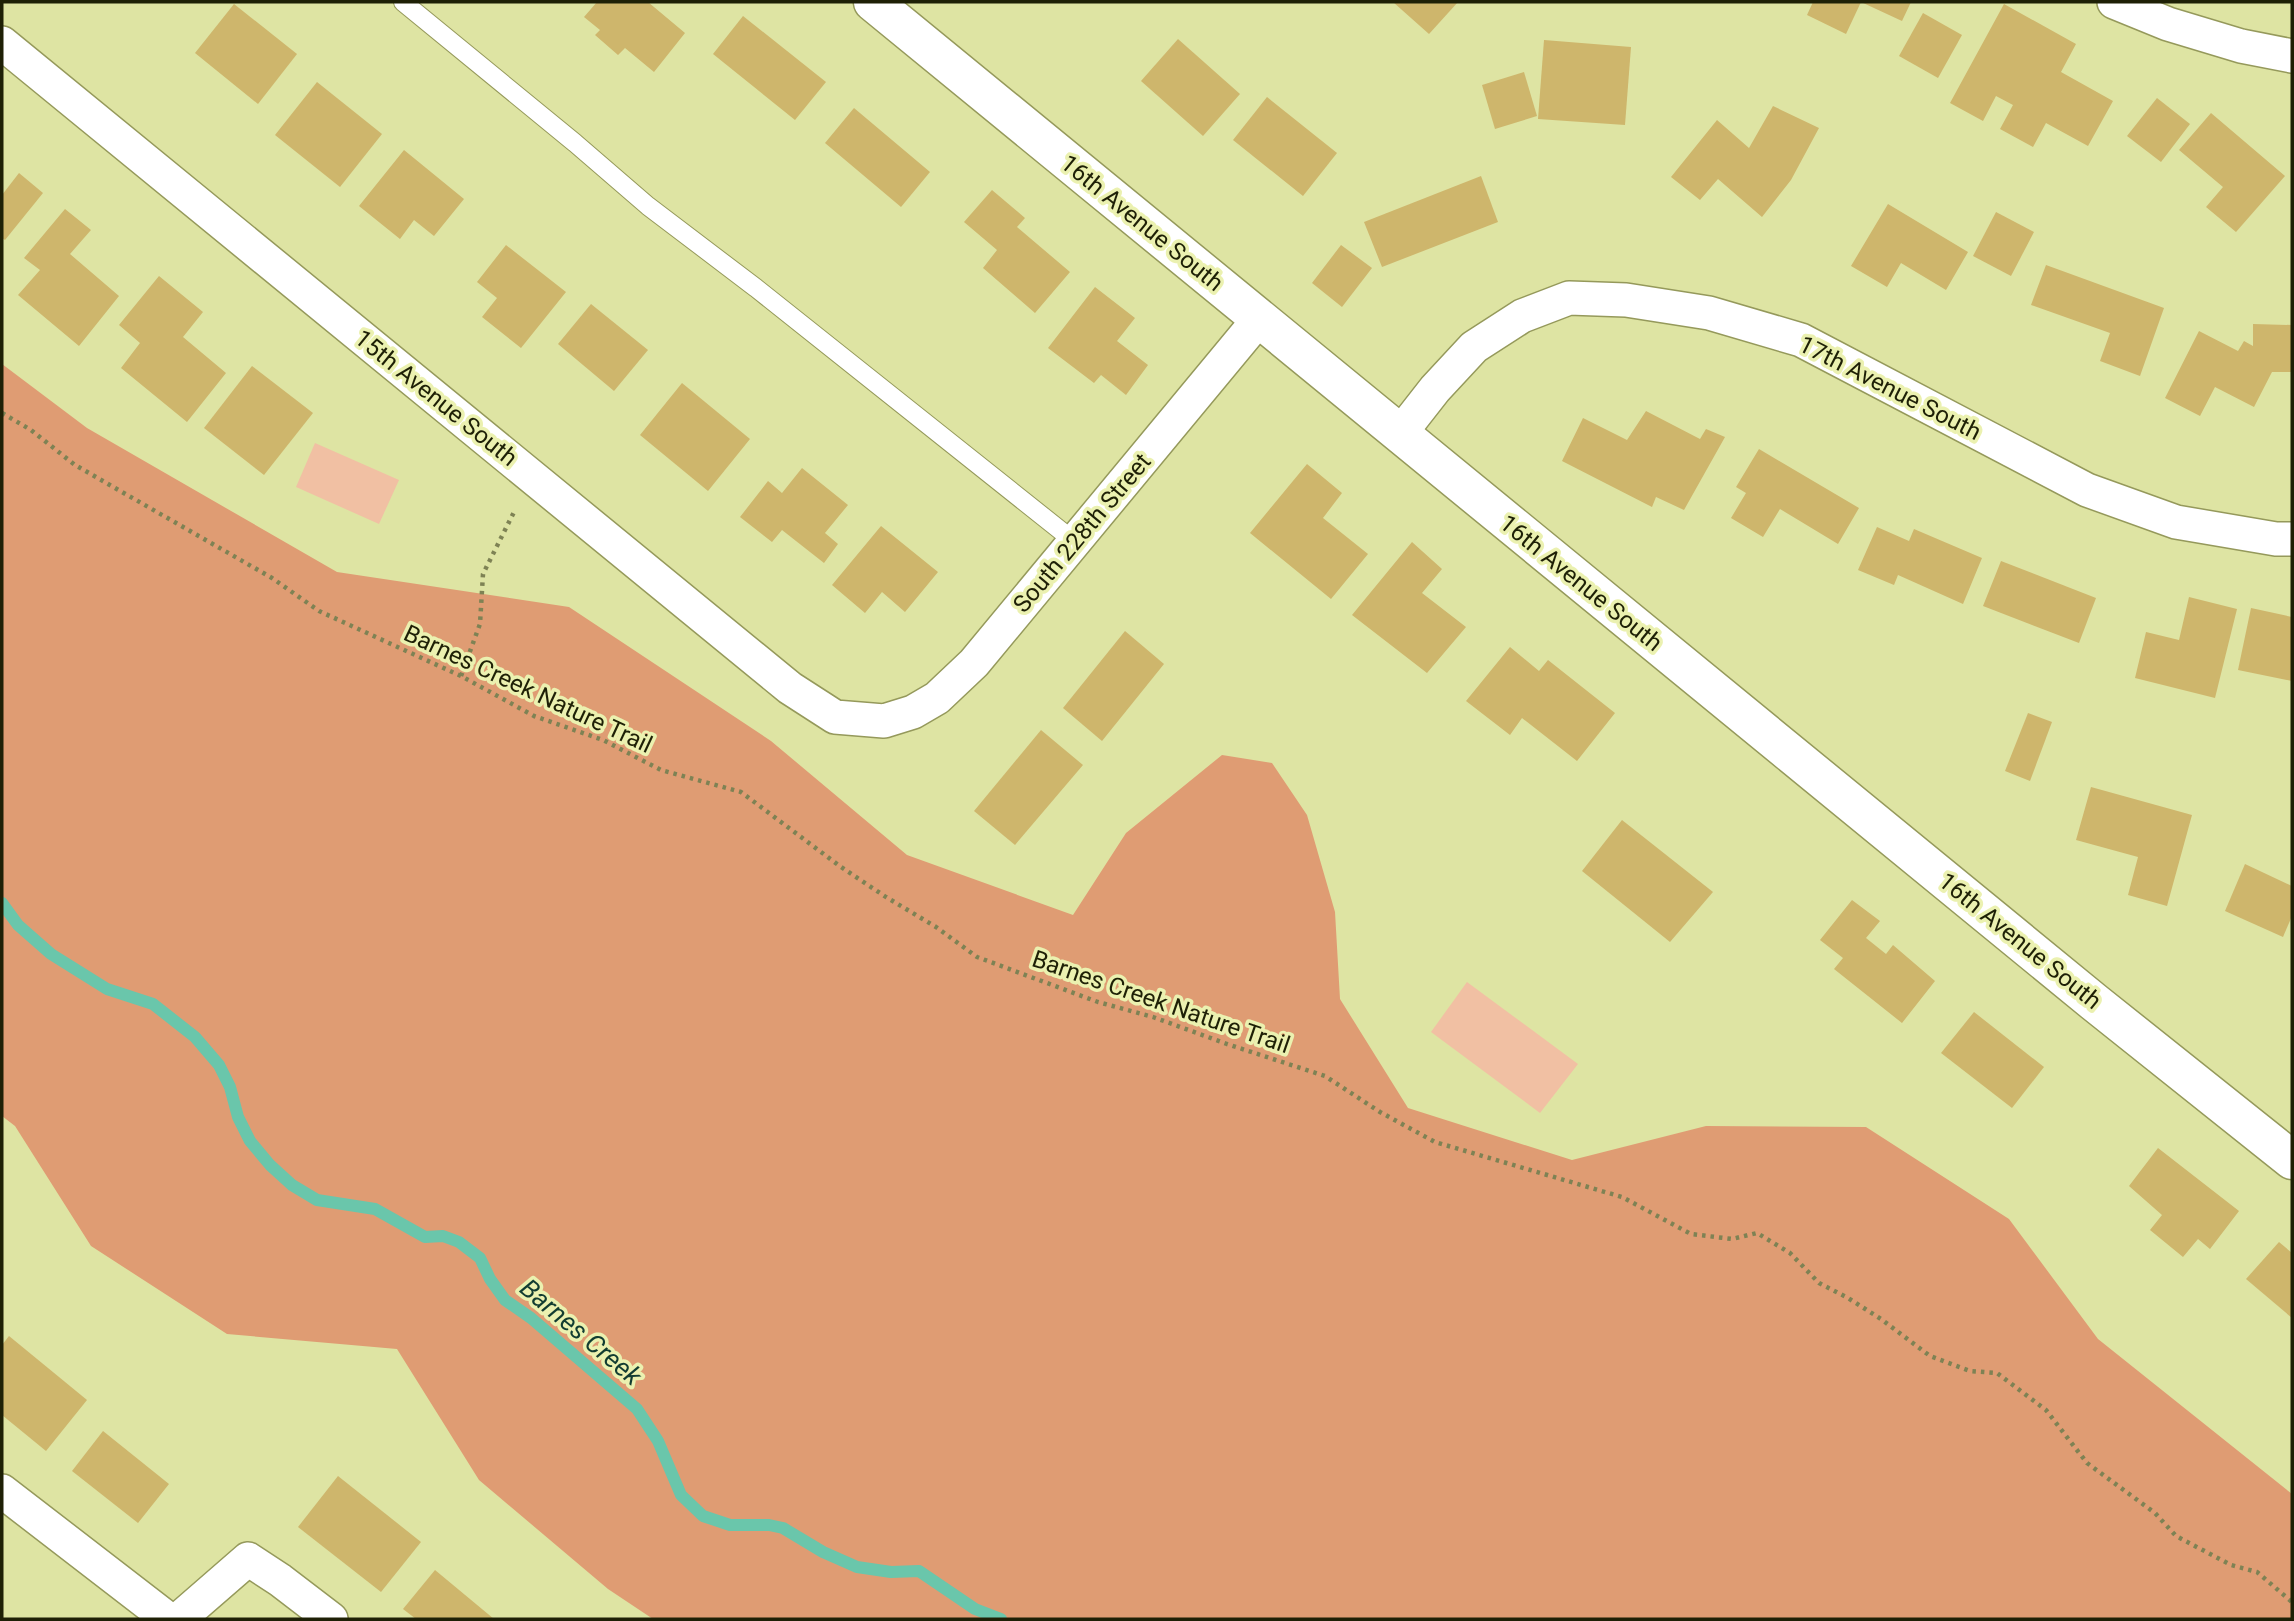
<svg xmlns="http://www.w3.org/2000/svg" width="2294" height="1621" viewBox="0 0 2294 1621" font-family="Roboto,sans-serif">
<rect width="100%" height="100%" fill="#dee4a3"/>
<g fill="#f1c0a3">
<path d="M315 443 399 480 379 524 296 487Z"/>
<path d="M1467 982 1578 1064 1540 1113 1431 1032Z"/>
</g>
<path fill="#df9c73" d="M2 364 87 428 337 572 569 607 771 741 907 855 1073 915 1126 833 1222 755 1272 763 1307 815 1335 912 1340 999 1408 1108 1572 1160 1706 1126 1866 1127 2009 1219 2098 1339 2292 1494V1619H653L608 1589 479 1480 397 1349 227 1334 91 1246 15 1126 2 1116Z"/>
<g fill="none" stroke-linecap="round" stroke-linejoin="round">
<path stroke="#6ac6ab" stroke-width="12" d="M2 903 18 925 51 954 107 989 153 1004 195 1037 219 1065 230 1087 238 1117 250 1141 270 1165 292 1185 317 1200 375 1209 425 1237 443 1236 459 1242 480 1258 490 1279 505 1300 531 1318 637 1409 658 1441 681 1495 703 1516 730 1525H769L783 1528 823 1552 857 1567 891 1572 919 1571 975 1609 1001 1619"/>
</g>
<g fill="#ceb66c">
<path d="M597 2H648L685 33 654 72 625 48 618 55 595 35 600 30 584 17Z"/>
<path d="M1393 2H1458L1429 34Z"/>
<path d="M1813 2H1911L1902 21 1861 2 1846 34 1807 15Z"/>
<path d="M234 4 297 54 258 104 195 53Z"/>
<path d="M2004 4 2076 44 2061 72 2113 101 2088 146 2046 123 2033 147 2000 129 2013 105 1996 96 1983 121 1950 103Z"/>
<path d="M1923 13 1962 35 1938 78 1899 56Z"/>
<path d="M743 16 826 82 795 120 713 54Z"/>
<path d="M1178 39 1240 94 1203 136 1141 81Z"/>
<path d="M1544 40 1631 47 1625 125 1538 119Z"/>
<path d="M1524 72 1537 116 1495 129 1482 85Z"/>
<path d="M317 82 382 134 340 187 275 135Z"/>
<path d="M1267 97 1337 153 1303 196 1233 140Z"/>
<path d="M2157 98 2190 124 2161 162 2127 136Z"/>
<path d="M1773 106 1819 128 1791 180 1762 217 1718 179 1700 200 1671 177 1717 120 1749 148Z"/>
<path d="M854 108 930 172 901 207 825 143Z"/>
<path d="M2211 113 2285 176 2236 232 2206 207 2223 187 2179 150Z"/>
<path d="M404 150 464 199 434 236 414 220 400 239 359 206Z"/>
<path d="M19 173 43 193 5 240 2 238V195Z"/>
<path d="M1481 176 1498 222 1382 267 1364 222Z"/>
<path d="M992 190 1025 218 1017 227 1070 272 1035 313 983 268 997 250 964 222Z"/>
<path d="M1888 204 1968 252 1946 290 1901 263 1887 287 1851 266Z"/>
<path d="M65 209 91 230 70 254 119 296 79 346 18 295 40 270 24 258Z"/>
<path d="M1996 212 2034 232 2011 276 1973 256Z"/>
<path d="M506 245 566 292 521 348 482 317 497 298 477 282Z"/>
<path d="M1341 245 1372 268 1342 307 1312 283Z"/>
<path d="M2046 265 2164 308 2140 376 2100 361 2110 333 2031 305Z"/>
<path d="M159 276 203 312 183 337 226 373 187 422 121 368 140 343 119 325Z"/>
<path d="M1095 287 1135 318 1117 341 1148 365 1126 395 1101 375 1094 383 1048 348Z"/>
<path d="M591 304 648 350 614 391 558 344Z"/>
<path d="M2253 324 2292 325V372H2272L2254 407 2215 387 2200 416 2165 398 2199 331 2238 351 2244 341 2253 346Z"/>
<path d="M252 366 313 413 264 475 204 428Z"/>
<path d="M682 383 750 439 708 491 640 435Z"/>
<path d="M1646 411 1700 439 1706 429 1725 437 1684 510 1656 497 1652 507 1562 461 1583 418 1627 440Z"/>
<path d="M1759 449 1859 508 1838 544 1780 509 1763 537 1731 518 1746 493 1736 487Z"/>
<path d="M1307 464 1342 493 1323 518 1368 554 1331 599 1250 533Z"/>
<path d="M802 468 848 505 825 533 838 544 824 563 782 530 772 542 740 517 768 481 782 493Z"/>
<path d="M881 526 938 572 905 612 882 592 865 613 832 585Z"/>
<path d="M1877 527 1909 541 1914 529 1982 558 1963 604 1898 575 1894 585 1858 570Z"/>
<path d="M1412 542 1442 569 1422 593 1466 627 1427 673 1352 615Z"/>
<path d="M2001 561 2096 598 2079 643 1983 606Z"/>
<path d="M2189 597 2237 609 2215 698 2135 678 2146 632 2179 640Z"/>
<path d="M2251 608 2292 617V681L2238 670Z"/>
<path d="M1125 631 1164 664 1102 741 1063 708Z"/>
<path d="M1510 647 1539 671 1548 660 1615 713 1577 761 1522 718 1510 735 1466 701Z"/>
<path d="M2028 713 2052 722 2030 781 2005 771Z"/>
<path d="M1041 730 1083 765 1015 845 974 811Z"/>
<path d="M2091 787 2192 815 2167 906 2128 895 2138 857 2076 840Z"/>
<path d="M1622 820 1713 892 1670 942 1582 871Z"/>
<path d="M2245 864 2292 886V916L2283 937 2225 911Z"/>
<path d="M1852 900 1880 921 1866 938 1886 954 1893 945 1935 981 1902 1023 1834 969 1843 958 1820 940Z"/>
<path d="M1974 1012 2044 1067 2012 1108 1941 1053Z"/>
<path d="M2158 1148 2239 1211 2210 1249 2198 1239 2183 1257 2150 1230 2162 1215 2129 1186Z"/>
<path d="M2279 1242 2292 1253V1318L2246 1279Z"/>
<path d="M9 1336 87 1400 46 1451 2 1415V1345Z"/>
<path d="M103 1431 169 1484 138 1523 72 1471Z"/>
<path d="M338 1476 421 1542 381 1592 298 1527Z"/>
<path d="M435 1570 494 1619H416L403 1609Z"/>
</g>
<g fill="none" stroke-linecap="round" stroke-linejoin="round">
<defs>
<path id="lane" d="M403 2 575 143 648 206 756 288 1075 542"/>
<g id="street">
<path d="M2114 2 2168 24 2241 46 2292 56"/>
<path d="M2 43 790 688 835 717 884 721 913 712 937 698 974 663 1259 319"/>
<path d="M1399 435 1435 389 1474 347 1522 316 1569 298 1626 300 1709 313 1801 340 2087 490 2176 522 2276 539H2292"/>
<path d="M2 1491 168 1619"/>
<path d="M179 1619 248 1559 280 1580 331 1619"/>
</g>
<path id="secondary" d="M873 2 2094 1002 2292 1160"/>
</defs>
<use href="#lane" stroke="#95995b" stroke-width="20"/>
<use href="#street" stroke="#95995b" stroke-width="36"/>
<use href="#secondary" stroke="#95995b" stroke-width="41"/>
<g stroke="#7e8254" stroke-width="4.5" stroke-dasharray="3.5 5" stroke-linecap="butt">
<path d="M2 413 31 430 75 465 272 578 319 611 461 676 534 716 603 740 661 770 741 792 841 867 886 897 936 927 977 957 1098 1002 1153 1017 1227 1044 1325 1076 1380 1112 1435 1142 1622 1197 1691 1234 1732 1239 1757 1233 1790 1253 1819 1283 1848 1298 1881 1319 1930 1356 1970 1371 1997 1373 2046 1410 2087 1463 2155 1513 2176 1536 2231 1565 2257 1572 2292 1602"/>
<path d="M461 676 480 624 483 574 515 510"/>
</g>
<use href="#lane" stroke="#fff" stroke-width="18"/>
<use href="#street" stroke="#fff" stroke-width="33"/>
<use href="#secondary" stroke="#fff" stroke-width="38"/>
</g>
<g text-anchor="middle" stroke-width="7" stroke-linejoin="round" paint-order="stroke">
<g font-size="24" fill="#1e2006" stroke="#ebf1b0">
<text transform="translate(1142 223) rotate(39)" y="8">16th Avenue South</text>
<text transform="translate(1890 388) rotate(27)" y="8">17th Avenue South</text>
<text transform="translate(436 398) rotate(39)" y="8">15th Avenue South</text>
<text transform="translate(1082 533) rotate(-50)" y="8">South 228th Street</text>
<text transform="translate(1581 583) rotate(39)" y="8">16th Avenue South</text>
<text transform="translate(528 689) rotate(25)" y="8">Barnes Creek Nature Trail</text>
<text transform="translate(2020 941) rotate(39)" y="8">16th Avenue South</text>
<text transform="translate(1161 1002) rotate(19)" y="8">Barnes Creek Nature Trail</text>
</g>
<g font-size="26" font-style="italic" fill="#123c31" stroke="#ebf1b0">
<text transform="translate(581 1332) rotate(40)" y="9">Barnes Creek</text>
</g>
</g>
<rect width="2294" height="1621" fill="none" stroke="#1e2006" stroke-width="7"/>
</svg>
